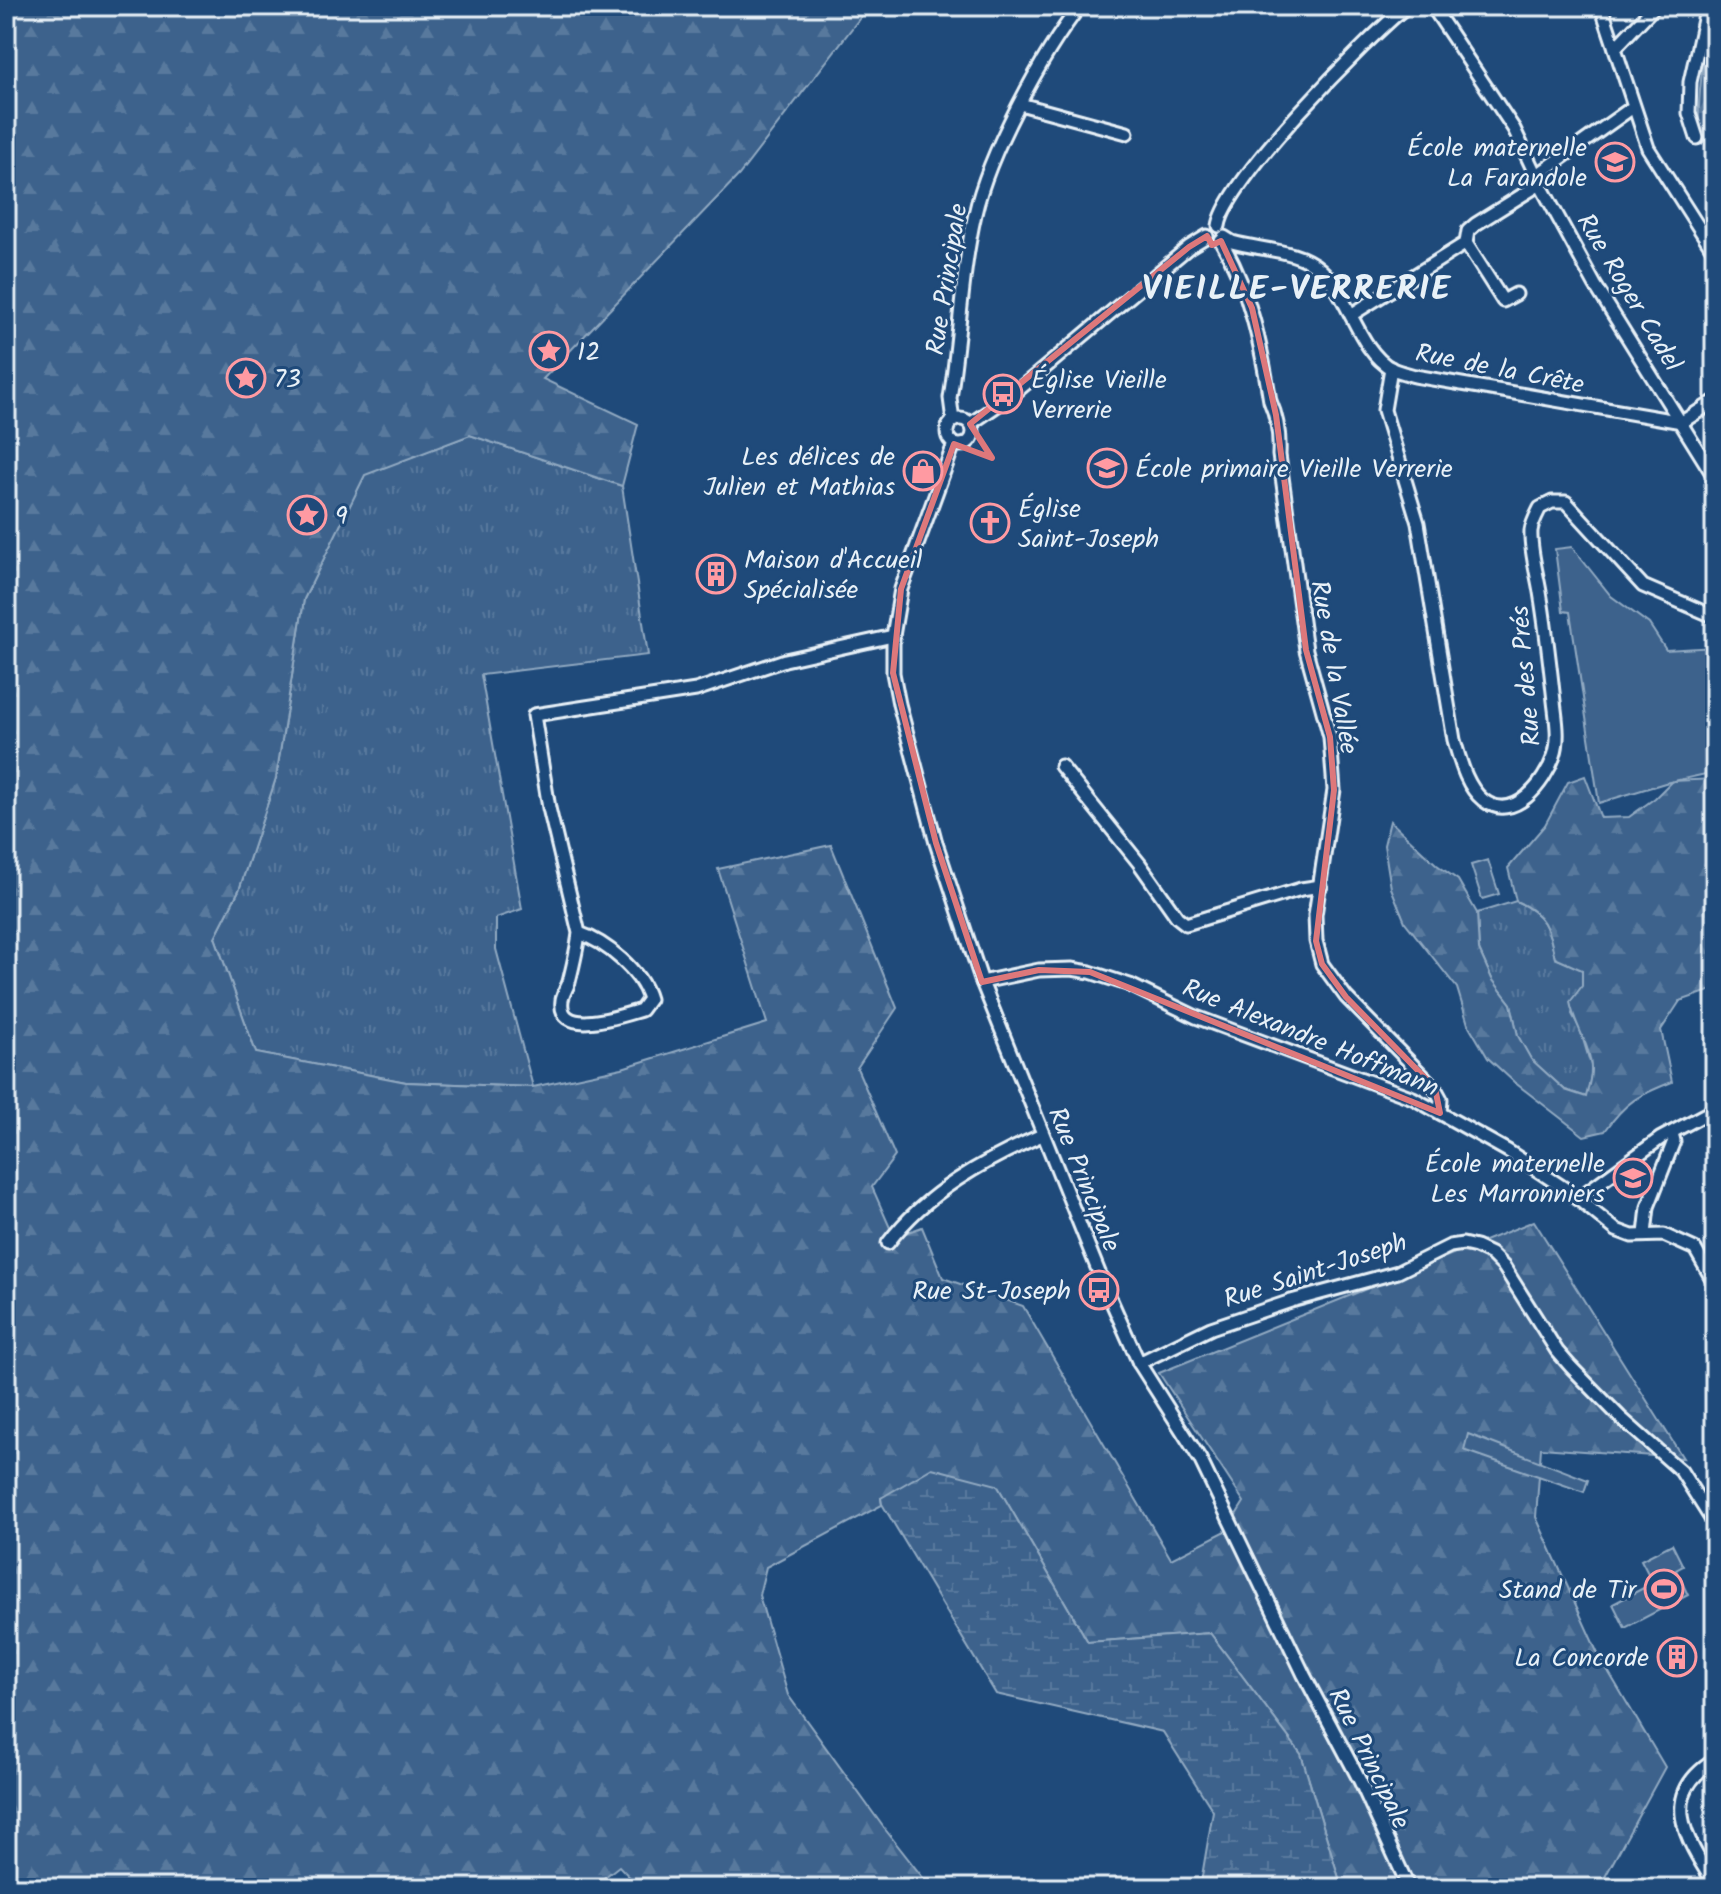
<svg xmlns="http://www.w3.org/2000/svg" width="1721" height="1894" viewBox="0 0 1721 1894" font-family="Kalam,sans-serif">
<defs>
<pattern id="grass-tufts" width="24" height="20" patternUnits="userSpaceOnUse" patternTransform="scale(2)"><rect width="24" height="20" fill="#3c628c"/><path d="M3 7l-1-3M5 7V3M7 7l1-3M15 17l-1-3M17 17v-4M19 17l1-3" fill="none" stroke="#58799d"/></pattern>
<pattern id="forest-firs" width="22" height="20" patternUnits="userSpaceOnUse" patternTransform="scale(2)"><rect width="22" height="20" fill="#3c628c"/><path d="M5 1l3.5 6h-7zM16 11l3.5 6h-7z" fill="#58799d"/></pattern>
<pattern id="wetland-marsh" width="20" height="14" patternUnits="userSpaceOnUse" patternTransform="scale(2)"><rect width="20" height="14" fill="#3c628c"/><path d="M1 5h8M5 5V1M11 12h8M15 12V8" fill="none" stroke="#58799d"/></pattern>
</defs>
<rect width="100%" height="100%" fill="#1f4a7a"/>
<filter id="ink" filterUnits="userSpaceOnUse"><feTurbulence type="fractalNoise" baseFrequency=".0125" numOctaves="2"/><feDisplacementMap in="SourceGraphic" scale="16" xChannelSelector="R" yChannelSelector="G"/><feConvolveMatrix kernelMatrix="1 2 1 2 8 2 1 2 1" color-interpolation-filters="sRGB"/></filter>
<g filter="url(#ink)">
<g fill="url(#grass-tufts)" stroke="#92aac2" stroke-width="2">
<path d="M470 435 622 486 648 655 481 675 522 909 496 918V949L533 1087 406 1082 256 1053 215 937 239 890 276 778 304 599 365 474Z"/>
<path d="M1516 901C1546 915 1548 927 1555 958L1582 969V986L1572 1014 1580 1029 1592 1069 1587 1097 1565 1090 1531 1060 1518 1036 1511 1004 1492 979 1479 950 1477 913Z"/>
</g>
<g fill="url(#forest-firs)" stroke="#92aac2" stroke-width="2">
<path d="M6 6H869L739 175 543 379 638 424 622 486 470 435 365 475 304 599 276 778 239 890 215 937 256 1053 406 1082 533 1087 622 1068 767 1023 718 869 831 845 897 1008 857 1068 895 1156 872 1187 894 1237 922 1227 943 1278 1023 1306 1171 1559 1226 1531 1244 1502 1159 1373 1534 1221 1683 1458 1541 1448 1536 1517 1598 1654 1665 1767 1599 1888H1342L1301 1754 1210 1633 1088 1642 997 1485 881 1498 882 1505 766 1567 759 1595 788 1695 884 1828 931 1888H640L619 1866 591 1888H6Z"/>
<path d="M1715 6V152C1711 145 1703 138 1701 131 1694 112 1707 26 1715 6Z"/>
<path d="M1585 776 1601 818 1629 817 1655 798 1672 781 1715 779V989L1680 1001 1661 1030 1672 1082C1639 1095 1626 1101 1605 1131L1584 1136 1514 1082 1488 1058 1468 1024 1457 988 1405 922 1391 888 1384 845 1390 821 1437 865 1458 880 1477 913 1479 950 1492 979 1511 1004 1518 1036 1531 1059 1565 1090 1586 1097C1588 1088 1591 1079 1591 1071 1592 1047 1574 1025 1570 1002L1582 986V970L1555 958C1548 927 1546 915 1516 901L1508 868 1545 825 1568 782Z"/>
</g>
<path fill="url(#wetland-marsh)" stroke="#92aac2" stroke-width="2" d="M932 1468 997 1485 1088 1642 1210 1633 1301 1754 1342 1888H1200L1213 1811 1163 1732 996 1694 882 1504 881 1498Z"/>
<g fill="#3c628c" stroke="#92aac2" stroke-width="2">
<path d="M1572 547 1611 596 1649 624 1666 650 1715 647V772L1665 783 1599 803 1570 612 1563 611 1555 549Z"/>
<path d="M1488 860 1499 894 1482 899 1471 865Z"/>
<path d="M1468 1434 1588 1480 1584 1492 1464 1450Z"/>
<path d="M1672 1544 1683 1566 1676 1570 1688 1595 1625 1628 1613 1604 1653 1583 1641 1560Z"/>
</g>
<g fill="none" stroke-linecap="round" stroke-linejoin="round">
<defs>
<g id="minor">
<path d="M1432 6 1514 129 1540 184 1595 285 1715 478"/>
<path d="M1601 6 1648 148 1715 253"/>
<path d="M1615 48 1655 6"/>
<path d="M1020 104 1127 133"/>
<path d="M1697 138 1689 113 1690 82 1707 6"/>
<path d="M1219 226C1225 182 1368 37 1407 6"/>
<path d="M1224 237 1232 242C1259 250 1298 249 1320 269 1349 294 1358 351 1392 369 1399 372 1408 374 1415 376L1682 422"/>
<path d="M1221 241C1250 290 1261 345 1270 401 1278 419 1280 436 1279 455L1306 650 1330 737 1334 790 1315 915 1316 941 1322 964 1346 997 1435 1088 1441 1099 1440 1113"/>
<path d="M1466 243 1503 301 1516 294"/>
<path d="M1351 315 1466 243 1468 231 1476 224 1540 184 1543 171 1633 107"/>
<path d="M1391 368 1384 410 1418 523 1454 740C1460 760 1466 786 1483 800 1514 824 1545 782 1554 756 1560 739 1556 719 1554 701 1550 665 1546 628 1540 592 1537 573 1530 550 1531 531 1532 523 1536 516 1540 508L1552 502H1566L1643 586 1715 617"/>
<circle cx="960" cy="432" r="13"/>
<path d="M953 421 950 398C960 337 961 275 975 214 988 155 1042 54 1080 6"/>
<path d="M1682 422 1715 401"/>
<path d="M970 424 1011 396 1189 247 1207 236"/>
<path d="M954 444 901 589 893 636V673L899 704 936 843 982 982 1102 1280 1139 1363 1200 1459 1304 1675 1360 1781 1409 1888"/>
<path d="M1061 766 1139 863 1177 917 1186 924 1301 889 1321 886"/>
<path d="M579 933C606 942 641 971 649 999L641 1010C623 1015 557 1039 562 1000 563 994 567 988 569 982 573 966 577 950 579 933L549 808 534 715 696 690 785 660 893 636"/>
<path d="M982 982 1039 970 1072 969 1090 972 1130 985 1196 1017 1413 1098 1508 1151 1567 1190 1616 1230 1632 1236 1664 1235 1695 1249 1715 1284"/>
<path d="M1577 1199 1661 1138 1715 1109"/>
<path d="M1645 1234 1648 1207 1674 1141 1672 1133"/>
<path d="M888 1243C926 1192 985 1160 1042 1135"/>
<path d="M1139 1363 1211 1328 1291 1301 1398 1272 1450 1246 1463 1244 1476 1247 1491 1254 1504 1267 1557 1351 1571 1367 1620 1417 1681 1471 1715 1525"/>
<path d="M1715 1760C1656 1796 1688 1842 1715 1885"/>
</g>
</defs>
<use href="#minor" stroke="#e8f1f8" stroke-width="17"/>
<use href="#minor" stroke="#1f4a7a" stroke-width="11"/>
</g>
</g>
<path fill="none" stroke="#dd787b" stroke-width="6" stroke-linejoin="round" d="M1207 236 1212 245 1221 241 1252 308 1276 415 1306 650 1330 737 1334 790 1316 941 1322 964 1346 997 1435 1088 1440 1113 1090 972 1039 970 982 982 936 843 893 673 901 589 954 444 992 458 970 424 1189 247Z"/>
<defs>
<symbol id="school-ring" viewBox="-11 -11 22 22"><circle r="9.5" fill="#1f4a7a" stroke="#ff9aa2" stroke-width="1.5"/><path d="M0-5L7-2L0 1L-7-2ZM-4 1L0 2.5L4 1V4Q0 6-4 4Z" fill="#ff9aa2"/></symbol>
<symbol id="sight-ring" viewBox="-11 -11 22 22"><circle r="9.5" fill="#1f4a7a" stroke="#ff9aa2" stroke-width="1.5"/><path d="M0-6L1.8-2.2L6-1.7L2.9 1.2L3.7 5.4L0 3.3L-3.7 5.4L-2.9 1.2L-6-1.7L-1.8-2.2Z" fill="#ff9aa2"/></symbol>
<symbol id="bus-ring" viewBox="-11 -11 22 22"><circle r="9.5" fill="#1f4a7a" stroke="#ff9aa2" stroke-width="1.5"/><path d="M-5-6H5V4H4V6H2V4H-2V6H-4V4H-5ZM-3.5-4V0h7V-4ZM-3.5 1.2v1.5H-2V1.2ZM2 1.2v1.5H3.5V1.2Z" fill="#ff9aa2"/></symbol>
<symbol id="shop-ring" viewBox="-11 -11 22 22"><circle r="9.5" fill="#1f4a7a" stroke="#ff9aa2" stroke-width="1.5"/><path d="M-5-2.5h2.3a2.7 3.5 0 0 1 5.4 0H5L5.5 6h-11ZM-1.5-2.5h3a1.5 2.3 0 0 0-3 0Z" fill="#ff9aa2"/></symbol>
<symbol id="church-ring" viewBox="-11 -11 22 22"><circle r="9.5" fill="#1f4a7a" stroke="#ff9aa2" stroke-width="1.5"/><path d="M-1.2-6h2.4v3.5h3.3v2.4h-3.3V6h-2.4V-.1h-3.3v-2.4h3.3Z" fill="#ff9aa2"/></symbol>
<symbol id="building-ring" viewBox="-11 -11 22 22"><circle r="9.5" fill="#1f4a7a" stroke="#ff9aa2" stroke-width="1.5"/><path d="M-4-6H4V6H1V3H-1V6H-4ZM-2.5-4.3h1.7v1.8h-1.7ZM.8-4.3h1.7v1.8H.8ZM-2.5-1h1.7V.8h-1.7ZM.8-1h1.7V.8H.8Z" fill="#ff9aa2"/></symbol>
<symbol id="stadium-ring" viewBox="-11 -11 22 22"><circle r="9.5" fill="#1f4a7a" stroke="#ff9aa2" stroke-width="1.5"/><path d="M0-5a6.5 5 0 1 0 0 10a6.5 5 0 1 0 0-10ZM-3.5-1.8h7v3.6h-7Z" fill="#ff9aa2"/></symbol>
</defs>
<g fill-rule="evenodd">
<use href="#school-ring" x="1593" y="140" width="44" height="44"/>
<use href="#sight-ring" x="527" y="329" width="44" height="44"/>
<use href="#sight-ring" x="224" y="356" width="44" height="44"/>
<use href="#bus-ring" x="981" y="372" width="44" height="44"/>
<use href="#school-ring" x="1085" y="446" width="44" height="44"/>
<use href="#shop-ring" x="901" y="449" width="44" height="44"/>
<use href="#sight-ring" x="285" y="493" width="44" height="44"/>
<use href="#church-ring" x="968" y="501" width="44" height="44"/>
<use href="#building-ring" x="694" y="552" width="44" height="44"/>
<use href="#school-ring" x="1611" y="1156" width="44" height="44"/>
<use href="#bus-ring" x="1077" y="1268" width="44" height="44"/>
<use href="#stadium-ring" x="1642" y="1567" width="44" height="44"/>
<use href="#building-ring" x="1655" y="1635" width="44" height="44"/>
</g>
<g text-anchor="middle" stroke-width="6" stroke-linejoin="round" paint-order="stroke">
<g font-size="26" fill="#e8f1f8" stroke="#1f4a7a" text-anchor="start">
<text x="1587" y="156" text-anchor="end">École maternelle<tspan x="1587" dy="30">La Farandole</tspan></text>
<text x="577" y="360">12</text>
<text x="274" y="387">73</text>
<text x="1031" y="388">Église Vieille<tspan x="1031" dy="30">Verrerie</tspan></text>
<text x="895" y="465" text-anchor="end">Les délices de<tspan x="895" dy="30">Julien et Mathias</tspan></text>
<text x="1135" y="477">École primaire Vieille Verrerie</text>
<text x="1018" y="517">Église<tspan x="1018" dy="30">Saint-Joseph</tspan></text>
<text x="335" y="524">9</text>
<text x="744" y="568">Maison d'Accueil<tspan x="744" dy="30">Spécialisée</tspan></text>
<text x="1605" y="1172" text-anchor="end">École maternelle<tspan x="1605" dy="30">Les Marronniers</tspan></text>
<text x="1071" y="1299" text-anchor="end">Rue St-Joseph</text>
<text x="1636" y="1598" text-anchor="end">Stand de Tir</text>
<text x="1649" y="1666" text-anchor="end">La Concorde</text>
</g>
<g font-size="26" fill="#e8f1f8" stroke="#1f4a7a">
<text transform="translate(946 279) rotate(-81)" y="9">Rue Principale</text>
<text transform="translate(1630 292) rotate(59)" y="9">Rue Roger Cadel</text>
<text transform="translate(1500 368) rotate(11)" y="9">Rue de la Crête</text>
<text transform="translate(1335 667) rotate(80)" y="9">Rue de la Vallée</text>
<text transform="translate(1525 676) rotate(-95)" y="9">Rue des Prés</text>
<text transform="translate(1311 1037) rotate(22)" y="9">Rue Alexandre Hoffmann</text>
<text transform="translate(1085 1179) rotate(68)" y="9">Rue Principale</text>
<text transform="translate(1315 1270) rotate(-18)" y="9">Rue Saint-Joseph</text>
<text transform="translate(1370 1758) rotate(64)" y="9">Rue Principale</text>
</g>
<g font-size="34" font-weight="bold" letter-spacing="2" fill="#e8f1f8" stroke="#1f4a7a">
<text x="1297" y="299">VIEILLE-VERRERIE</text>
</g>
</g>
<rect width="1721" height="1894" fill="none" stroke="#1f4a7a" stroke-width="32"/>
<rect x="16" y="16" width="1689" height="1862" fill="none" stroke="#e8f1f8" stroke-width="3" filter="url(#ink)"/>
</svg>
